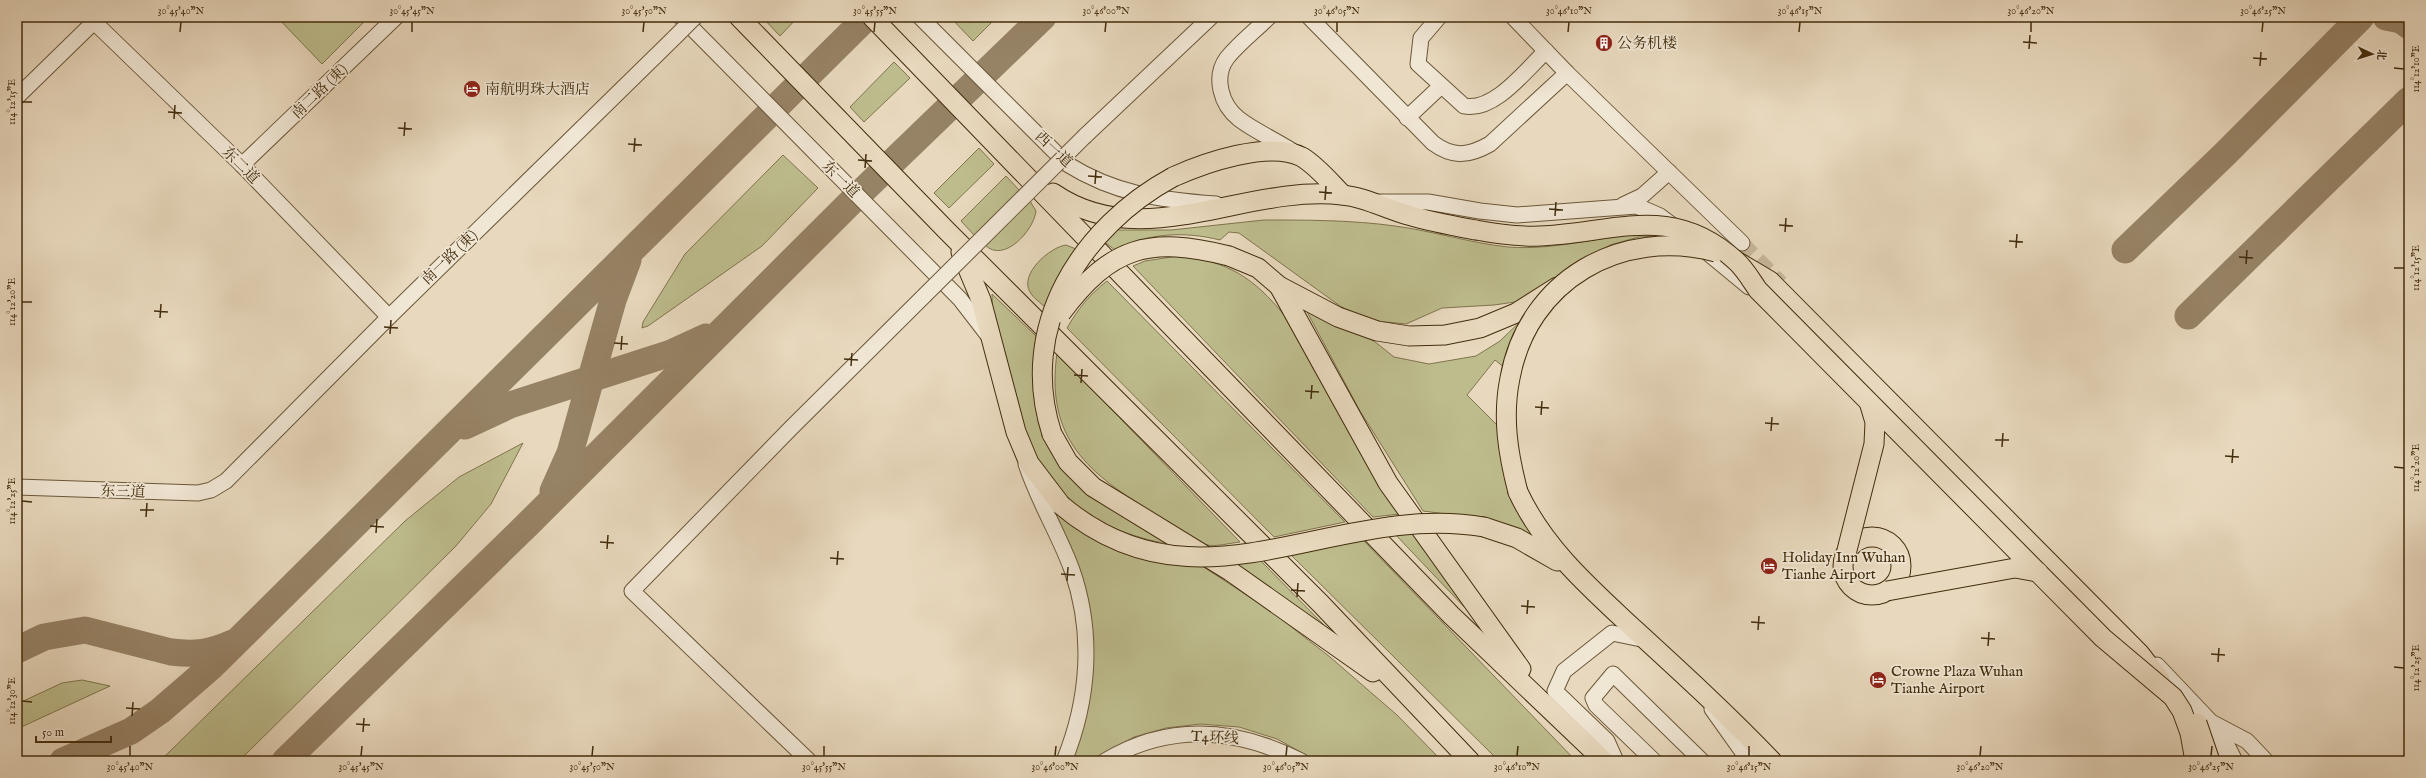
<svg xmlns="http://www.w3.org/2000/svg" width="2426" height="778" viewBox="0 0 2426 778" font-family="'IM FELL English','Noto Serif SC',serif">
<rect width="100%" height="100%" fill="#e8d8bd"/>
<filter id="stains"><feTurbulence type="fractalNoise" baseFrequency=".005" numOctaves="4"/><feColorMatrix values="0 0 0 0 .2 0 0 0 0 .09 0 0 0 0 .02 0 0 0 .5 -.17"/></filter>
<radialGradient id="worn" r=".72"><stop offset=".6" stop-color="#630" stop-opacity="0"/><stop offset="1" stop-color="#630" stop-opacity=".3"/></radialGradient>
<g fill="#bdbc8d" stroke="#80744d">
<path d="M277 17H369L322 64Z"/>
<path d="M762 17H798L780 36Z"/>
<path d="M950 17H997L973 41Z"/>
<path d="M894 62 910 78 864 122 850 107Z"/>
<path d="M979 148 994 164 949 208 934 193Z"/>
<path d="M783 155 818 188 762 246 648 326 642 328 643 322 685 254Z"/>
<path d="M1006 176 1020 191 975 236 961 221Z"/>
<path d="M1030 201 1036 211C1034 230 1004 264 985 245Z"/>
<path d="M1264 220C1307 220 1352 220 1395 226 1433 231 1470 243 1508 247 1558 251 1607 234 1656 233L1657 236 1639 237 1610 245 1515 302 1494 305 1442 308 1406 324 1367 320 1340 306 1239 233 1229 232 1220 240C1184 231 1148 233 1115 250L1103 241 1111 230H1171Z"/>
<path d="M1066 245 1076 249 1053 288 1046 308C1041 303 1033 298 1030 292 1019 274 1050 247 1066 245Z"/>
<path d="M1178 256C1228 261 1253 277 1285 316L1360 450 1400 514 1373 517 1133 266 1145 261Z"/>
<path d="M1107 281 1345 522 1274 537 1067 328C1078 309 1089 295 1107 281Z"/>
<path d="M992 294 1036 336C1020 461 1076 492 1175 545 1103 534 1047 499 1022 427 1016 408 1013 387 1008 368 1002 344 991 318 992 294Z"/>
<path d="M1305 308 1374 341 1394 357 1429 364 1476 356 1500 341 1528 314 1505 368 1495 360 1467 395 1497 425 1541 540 1492 520 1423 511 1360 411Z"/>
<path d="M1057 353 1240 542C1230 543 1216 547 1207 545 1197 544 1165 520 1155 514 1088 473 1045 439 1057 353Z"/>
<path d="M523 443 491 504 456 546 239 761H160L405 521 459 477Z"/>
<path d="M1055 508 1100 540 1130 554 1163 561 1199 564 1271 611 1330 657 1397 715 1442 761H1317L1277 739 1239 727 1200 724 1166 728 1134 737 1090 761H1072L1084 723 1091 689 1092 649 1052 511Z"/>
<path d="M1410 530 1469 612 1393 532Z"/>
<path d="M1360 537 1576 761H1499L1288 552Z"/>
<path d="M1257 557 1324 625V627L1229 561Z"/>
<path d="M82 680 110 686 17 729V704L62 683Z"/>
</g>
<g fill="none" stroke-linecap="round" stroke-linejoin="round">
<g stroke="#968265" stroke-width="27">
<path d="M2386 17 2401 20 2409 26"/>
<path d="M2125 250 2226 153 2361 17"/>
<path d="M2188 316 2409 100"/>
<path d="M465 426 510 405 671 353 706 337"/>
<path d="M553 491 570 453 613 300 628 260"/>
<path d="M17 650 44 637 85 630 171 652C196 655 210 653 233 643"/>
<path d="M63 761 131 731 160 711 212 666 867 17"/>
<path d="M285 761 528 524 850 203 1043 17"/>
</g>
<path stroke="#c7b69a" stroke-width="15" stroke-dasharray="15 8" stroke-linecap="butt" d="M1742 243 1781 283"/>
<defs>
<g id="minor">
<path d="M89 17 242 165 389 317"/>
<path d="M681 17 960 299 987 334"/>
<path d="M920 17 1067 164C1115 194 1160 200 1216 204"/>
<path d="M1269 17C1256 30 1239 43 1227 58 1213 77 1221 105 1239 119 1256 132 1278 141 1297 154"/>
<path d="M1309 17 1433 143C1453 158 1469 156 1490 144L1567 73"/>
<path d="M1439 17 1421 38 1418 64 1464 106C1494 112 1525 71 1546 51"/>
<path d="M1513 17 1567 73 1742 243"/>
<path d="M17 97 99 17"/>
<path d="M1407 118 1441 86"/>
<path d="M1085 136 1211 17"/>
<path d="M242 165 396 17"/>
<path d="M1380 202H1428L1480 211 1517 215 1637 206 1660 216 1676 228"/>
<path d="M1623 205 1642 196 1669 172"/>
<path d="M1703 249 1749 287"/>
<path d="M1026 464C1038 501 1059 534 1072 570 1094 633 1089 700 1064 761"/>
<path d="M17 487 198 493 211 490 226 481 389 317 675 37"/>
<path d="M2157 665 2211 722 2247 741 2266 761"/>
<path d="M1712 709 1749 761"/>
<path d="M2214 726 2222 735 2235 761"/>
<path d="M2201 733 2224 757 2225 761"/>
<path d="M809 761 632 591 791 428 924 296"/>
<path d="M1105 761C1170 722 1236 728 1301 761"/>
<path d="M1616 761 1607 741 1555 691 1564 671 1612 633 1646 640"/>
<path d="M1654 761 1596 705 1593 698 1613 674 1702 761"/>
</g>
<g id="major">
<path d="M739 17 948 232 1321 604 1470 761"/>
<path d="M872 17 1451 615 1604 761"/>
<path d="M1173 177C1204 163 1269 140 1302 157 1317 166 1330 182 1343 195"/>
<path d="M1053 193C1143 255 1244 184 1342 195 1365 197 1386 209 1408 215 1431 222 1454 226 1476 230"/>
<path d="M961 252 981 300 1016 432 1029 463 1061 505"/>
<path d="M1229 256 1258 268 1279 286 1338 317 1377 331 1409 336 1445 335 1480 328 1516 313 1557 287"/>
<path d="M1738 262 1770 281 2140 654 2161 681"/>
<path d="M1279 286 1388 483 1521 669"/>
<path d="M1052 434 1068 462 1093 487 1230 571 1373 672"/>
<path d="M1518 492C1544 548 1590 588 1634 629 1681 672 1728 715 1772 761"/>
<path d="M1484 527 1517 538 1557 561"/>
<circle cx="1872" cy="566" r="29"/>
</g>
</defs>
<use href="#minor" stroke="#6c5839" stroke-width="17"/>
<use href="#major" stroke="#432d0d" stroke-width="21"/>
<use href="#minor" stroke="#f0e6d4" stroke-width="15"/>
<use href="#major" stroke="#e8d8bd" stroke-width="19"/>
<defs>
<g id="minor-bridge">
<path d="M675 37 695 17"/>
<path d="M924 296 1085 136"/>
</g>
<g id="major-bridge">
<path d="M1476 230C1497 234 1518 237 1540 236 1614 233 1672 202 1736 261 1745 269 1751 280 1758 290L2103 638 2173 697 2182 711 2190 733 2195 761"/>
<path d="M1061 313C1111 246 1149 236 1229 256"/>
<path d="M1052 434C1017 327 1081 227 1173 177"/>
<path d="M1518 492C1508 454 1502 417 1510 378 1528 280 1621 227 1716 252"/>
<path d="M1061 505C1199 622 1333 501 1484 527"/>
<path d="M1846 554 1874 444 1875 422 1869 402"/>
<path d="M1887 591 2015 568 2038 572"/>
<path d="M2197 723 2210 761"/>
</g>
</defs>
<use href="#minor-bridge" stroke="#6c5839" stroke-width="17" stroke-linecap="butt"/>
<use href="#major-bridge" stroke="#432d0d" stroke-width="21" stroke-linecap="butt"/>
<use href="#minor-bridge" stroke="#f0e6d4" stroke-width="15"/>
<use href="#major-bridge" stroke="#e8d8bd" stroke-width="19"/>
</g>
<path fill="none" stroke="#432d0d" stroke-width="1.5" d="M180 32 181 22M412 32V22M643 32 644 22M874 32 875 22M1105 32 1106 22M1337 32V22M1568 32 1569 22M1799 32 1800 22M2031 32V22M2262 32 2263 22M2023 42 2037 43M2029 49 2030 35M2253 58 2267 59M2260 66 2261 52M2394 68 2404 69M22 102H32M168 112 182 113M174 119 175 105M398 128 412 129M404 136 405 122M628 144 642 145M634 152 635 138M858 160 872 161M865 168 866 154M1088 176 1102 177M1095 184 1096 170M1319 192 1332 193M1325 200 1326 186M1549 209 1563 210M1555 216 1556 202M1779 225 1793 226M1785 232 1786 218M2009 241 2023 242M2016 248 2017 234M2239 257 2253 258M2246 264 2247 250M2394 268H2404M22 302H32M154 311 168 312M160 318 161 304M384 327 398 328M390 334 391 320M614 343 628 344M621 350 622 336M844 359 858 360M851 366 852 353M1074 375 1088 376M1081 383 1082 369M1305 391 1319 392M1311 399 1312 385M1535 407 1549 408M1541 415 1542 401M1765 423 1779 424M1771 431 1772 417M1995 440H2009M2002 447 2003 433M2225 456 2239 457M2232 463 2233 449M2394 467 2404 468M22 501 32 502M140 510H154M146 517 147 503M370 526 384 527M376 533 377 519M600 542 614 543M607 549 608 535M830 558 844 559M837 565 838 551M1061 574 1075 575M1067 581 1068 567M1291 590 1305 591M1297 597 1298 583M1521 606 1535 607M1527 614 1528 600M1751 622 1765 623M1758 630 1759 616M1981 638 1995 639M1988 646 1989 632M2211 654 2225 655M2218 662 2219 648M2394 667 2404 668M22 701 32 702M126 708 140 709M132 716 133 702M356 724 370 725M363 732 364 718M130 756V746M361 756 362 746M592 756 593 746M824 756V746M1055 756 1056 746M1286 756 1287 746M1517 756 1518 746M1749 756V746M1980 756 1981 746M2211 756 2212 746"/>
<defs>
<symbol id="building-disc" viewBox="-11 -11 22 22"><circle r="9.5" fill="#8f2418" stroke="#f0e6d4"/><path d="M-4-6H4V6H1V3H-1V6H-4ZM-2.5-4.3h1.7v1.8h-1.7ZM.8-4.3h1.7v1.8H.8ZM-2.5-1h1.7V.8h-1.7ZM.8-1h1.7V.8H.8Z" fill="#fff"/></symbol>
<symbol id="hotel-disc" viewBox="-11 -11 22 22"><circle r="9.5" fill="#8f2418" stroke="#f0e6d4"/><path d="M-6-4.5h1.5V1H6V5H4.5V3h-9V5H-6ZM-4 0a1.8 1.8 0 1 1 3.6 0ZM.5 0V-2.5h3Q6-2.5 6 0Z" fill="#fff"/></symbol>
</defs>
<g fill-rule="evenodd">
<use href="#building-disc" x="1594" y="33" width="20" height="20"/>
<use href="#hotel-disc" x="462" y="79" width="20" height="20"/>
<use href="#hotel-disc" x="1759" y="556" width="20" height="20"/>
<use href="#hotel-disc" x="1868" y="670" width="20" height="20"/>
</g>
<g text-anchor="middle" stroke-width="3.5" stroke-linejoin="round" paint-order="stroke">
<g font-size="15" fill="#432d0d" stroke="#f0e6d4" text-anchor="start">
<text x="1617" y="48">公务机楼</text>
<text x="485" y="94">南航明珠大酒店</text>
<text x="1782" y="562">Holiday Inn Wuhan<tspan x="1782" dy="17">Tianhe Airport</tspan></text>
<text x="1891" y="676">Crowne Plaza Wuhan<tspan x="1891" dy="17">Tianhe Airport</tspan></text>
</g>
<g font-size="15" fill="#432d0d" stroke="#f0e6d4">
<text transform="translate(319 91) rotate(-44)" y="5">南二路 (東)</text>
<text transform="translate(1054 149) rotate(43)" y="5">西一道</text>
<text transform="translate(241 165) rotate(45)" y="5">东二道</text>
<text transform="translate(841 179) rotate(45)" y="5">东一道</text>
<text transform="translate(449 257) rotate(-44)" y="5">南一路 (東)</text>
<text transform="translate(123 491) rotate(2)" y="5">东三道</text>
<text transform="translate(1215 737) rotate(3)" y="5">T4环线</text>
</g>
</g>
<rect width="2426" height="778" fill="none" stroke="#e8d8bd" stroke-width="44"/>
<g transform="translate(2372 54) rotate(94)" stroke="#f0e6d4" stroke-width="3" paint-order="stroke">
<path d="M0-3L7 15L0 10L-7 15Z" fill="#432d0d"/>
<text y="-6" font-size="11" font-weight="bold" text-anchor="middle" fill="#432d0d">北</text>
</g>
<path d="M36 736v6h75v-6" fill="none" stroke="#432d0d" stroke-width="2"/>
<text x="42" y="736" font-size="12" fill="#432d0d" stroke="#f0e6d4" stroke-width="3" paint-order="stroke">50 m</text>
<rect x="22" y="22" width="2382" height="734" fill="none" stroke="#432d0d" stroke-width="1.5"/>
<g font-size="10" text-anchor="middle" fill="#432d0d">
<text x="181" y="14">30°45'40"N</text>
<text x="412" y="14">30°45'45"N</text>
<text x="644" y="14">30°45'50"N</text>
<text x="875" y="14">30°45'55"N</text>
<text x="1106" y="14">30°46'00"N</text>
<text x="1337" y="14">30°46'05"N</text>
<text x="1569" y="14">30°46'10"N</text>
<text x="1800" y="14">30°46'15"N</text>
<text x="2031" y="14">30°46'20"N</text>
<text x="2263" y="14">30°46'25"N</text>
<text transform="translate(2415 69) rotate(-90)" y="4">114°12'10"E</text>
<text transform="translate(11 102) rotate(-90)" y="4">114°12'15"E</text>
<text transform="translate(2415 268) rotate(-90)" y="4">114°12'15"E</text>
<text transform="translate(11 302) rotate(-90)" y="4">114°12'20"E</text>
<text transform="translate(2415 468) rotate(-90)" y="4">114°12'20"E</text>
<text transform="translate(11 501) rotate(-90)" y="4">114°12'25"E</text>
<text transform="translate(2415 668) rotate(-90)" y="4">114°12'25"E</text>
<text transform="translate(11 701) rotate(-90)" y="4">114°12'30"E</text>
<text x="130" y="770">30°45'40"N</text>
<text x="361" y="770">30°45'45"N</text>
<text x="592" y="770">30°45'50"N</text>
<text x="824" y="770">30°45'55"N</text>
<text x="1055" y="770">30°46'00"N</text>
<text x="1286" y="770">30°46'05"N</text>
<text x="1517" y="770">30°46'10"N</text>
<text x="1749" y="770">30°46'15"N</text>
<text x="1980" y="770">30°46'20"N</text>
<text x="2211" y="770">30°46'25"N</text>
</g>
<rect width="100%" height="100%" filter="url(#stains)"/>
<rect width="100%" height="100%" fill="url(#worn)"/>
</svg>
